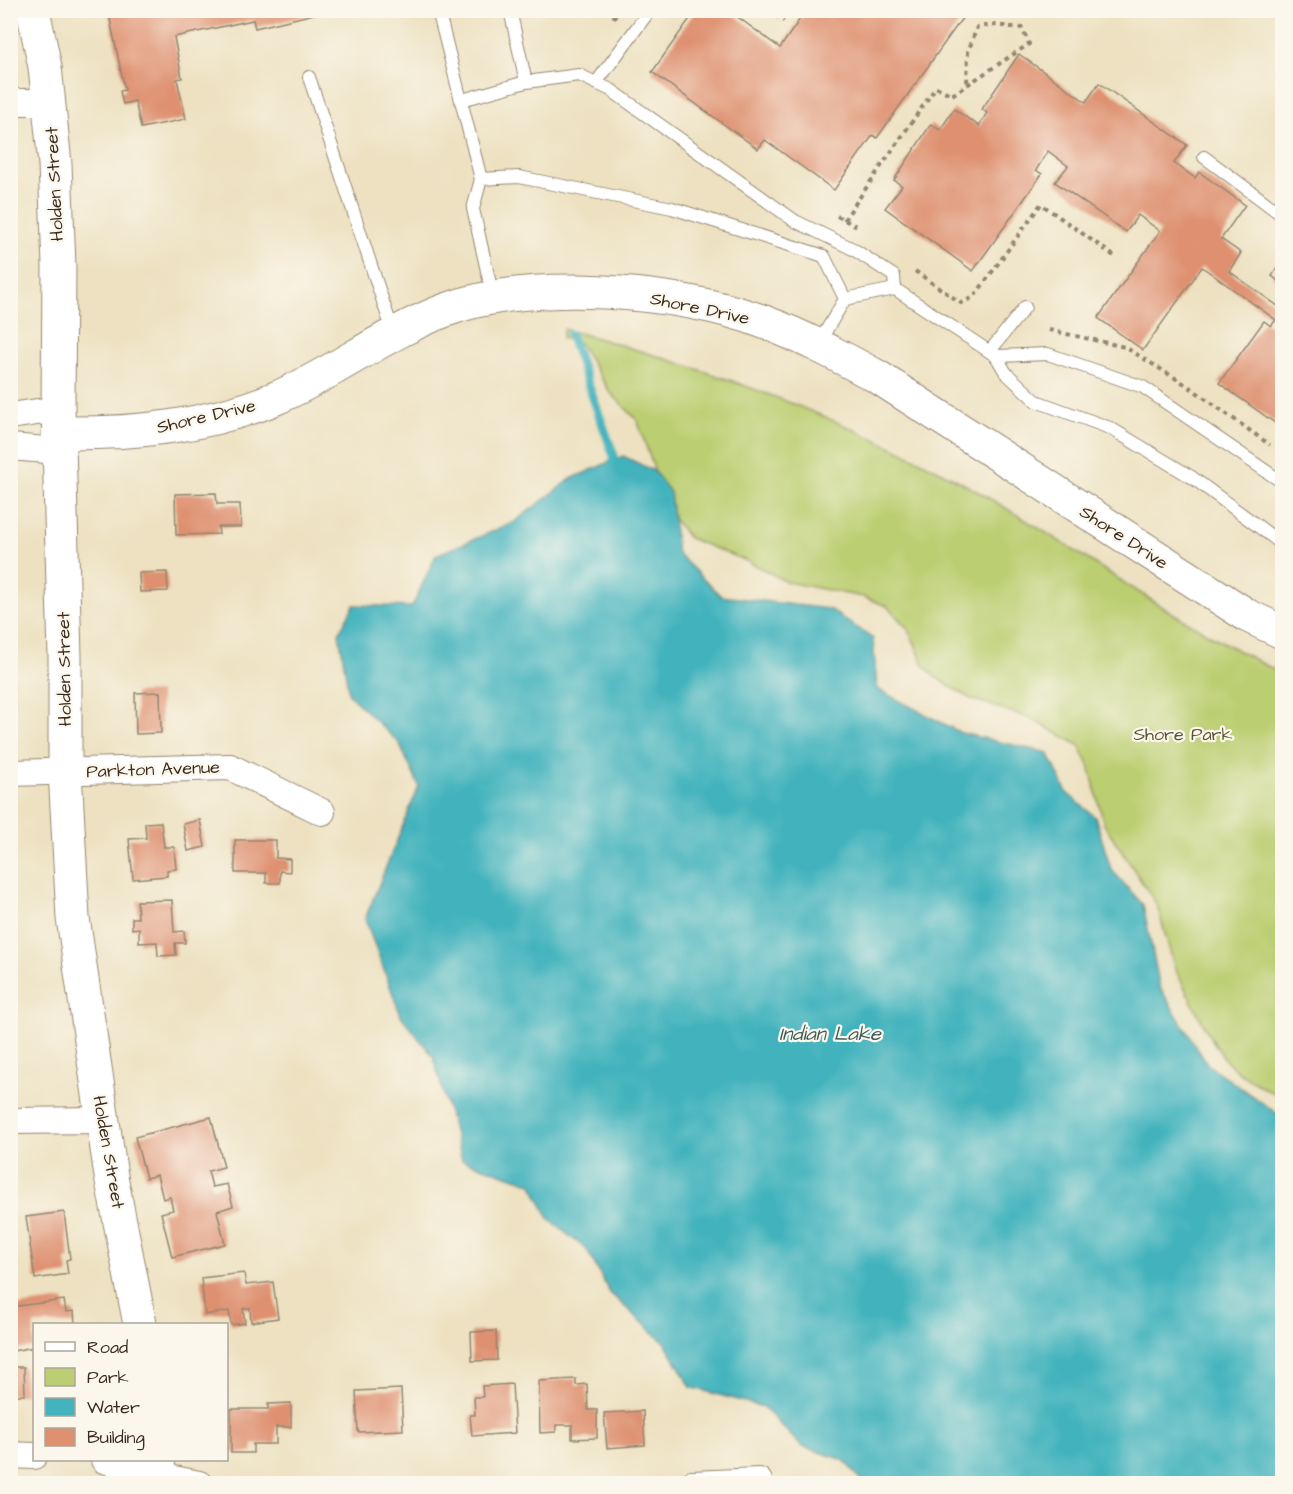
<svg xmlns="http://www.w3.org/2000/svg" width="1293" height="1494" viewBox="0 0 1293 1494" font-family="'Architects Daughter',sans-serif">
<rect width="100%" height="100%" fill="#fbf7ec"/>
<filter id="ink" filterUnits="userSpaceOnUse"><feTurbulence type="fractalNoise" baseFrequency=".0167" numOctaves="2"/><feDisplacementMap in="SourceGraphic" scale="12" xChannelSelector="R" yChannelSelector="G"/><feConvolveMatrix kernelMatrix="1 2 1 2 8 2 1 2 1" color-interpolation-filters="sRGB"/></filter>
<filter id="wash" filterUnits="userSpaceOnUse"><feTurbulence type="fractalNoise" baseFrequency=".008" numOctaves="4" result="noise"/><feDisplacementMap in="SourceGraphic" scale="24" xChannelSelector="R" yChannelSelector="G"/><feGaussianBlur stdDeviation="1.35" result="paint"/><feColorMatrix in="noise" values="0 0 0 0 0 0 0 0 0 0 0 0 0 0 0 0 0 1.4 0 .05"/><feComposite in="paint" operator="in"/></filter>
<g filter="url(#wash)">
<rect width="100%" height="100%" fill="#ede1c1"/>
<path fill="#bbce71" stroke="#7b7c48" stroke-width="1.5" d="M564 329C694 364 820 408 940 471 1011 508 1077 553 1145 596 1189 624 1236 650 1282 674V1096L1267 1090 1239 1073 1226 1061 1209 1035 1175 969 1157 905 1104 824 1089 765 1079 745 1029 718 969 698 935 677 924 665 909 630 887 606 863 597 787 582 749 562 689 538 670 515 637 420 610 392 579 343 562 338Z"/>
<path fill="#43b3bd" stroke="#3f6e6e" stroke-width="1.5" d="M623 456 654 471 670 492 677 553 721 596 829 609 873 639 877 689 961 733 1048 753 1067 793 1095 817 1111 869 1143 905 1160 988 1207 1064 1282 1117V1483H863L844 1460 801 1446 763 1407 691 1387 666 1344 610 1293 587 1250 550 1220 531 1183 462 1160 433 1056 401 1016 365 919 419 786 399 743 349 695 339 633 354 605 412 607 436 555 513 523 571 479Z"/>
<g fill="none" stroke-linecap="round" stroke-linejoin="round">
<path stroke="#43b3bd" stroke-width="9" d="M570 334 614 456V471"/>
</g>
<g id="blocks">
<g fill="#de906f">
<path d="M108 10H327V11L255 28 253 20 174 37 182 78 177 79 186 119 141 128 135 101 123 104 120 91 125 90Z"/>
<path d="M696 10H728L780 48 806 10H968L877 138 873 135 834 190 765 140 758 149 652 72Z"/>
<path d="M1019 54 1086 102 1099 83 1187 145 1174 163 1195 178 1199 172 1245 205 1221 239 1241 253 1229 271 1282 309V428L1219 383 1264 321 1271 326 1276 320 1202 267 1143 350 1098 318 1160 231 1138 215 1126 232 1055 182 1068 166 1048 151 1036 170 1042 174 973 271 885 208 902 186 894 180 931 124 940 130 954 109 979 126 987 113 982 109Z"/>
<path d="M1282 261V284L1272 276Z"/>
<path d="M216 493 217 504H240L241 527H218L219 534 176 535 175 494Z"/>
<path d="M167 572 168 591 140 592 139 573Z"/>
<path d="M10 676H13L14 706H10Z"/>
<path d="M160 692 161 733 136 734 135 693Z"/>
<path d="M200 820 205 847 188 851 183 824Z"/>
<path d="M161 822 164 847H174L176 869 167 870V876L133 879 129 839 146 838 145 823Z"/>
<path d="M235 840H276V858L290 859V872L280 871V883H266V873H235Z"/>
<path d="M172 900 174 932 184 931 185 943H175L176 955 158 956 157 942 139 943V928L132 929V918H138L137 901Z"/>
<path d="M211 1117 224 1167 208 1171 212 1187 227 1184 233 1206 217 1211 225 1244 172 1257 161 1213 173 1210 170 1197 163 1199 157 1175 146 1178 135 1137Z"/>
<path d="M64 1212 70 1259 66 1260 68 1274 35 1279 26 1217Z"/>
<path d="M244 1273 246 1285 273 1282 278 1318 251 1322 250 1308 243 1309 245 1323 231 1325 229 1311 205 1315 201 1278Z"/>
<path d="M64 1300 66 1312 74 1311 75 1324H34V1347L12 1351 10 1307Z"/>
<path d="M496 1331 497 1360 472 1361 471 1332Z"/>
<path d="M10 1367H24L25 1395H10Z"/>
<path d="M576 1379V1385L587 1384 588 1410H597V1438L572 1439V1425H556V1432L540 1433 539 1381Z"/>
<path d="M512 1384 515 1433 472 1436 470 1415H475L474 1397H483L482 1386Z"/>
<path d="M401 1389 403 1430 358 1432 356 1391Z"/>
<path d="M291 1403V1427H276V1444H253V1453H231V1409H268V1404Z"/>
<path d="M643 1411 645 1445 607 1448 604 1413Z"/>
</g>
</g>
</g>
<g filter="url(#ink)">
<use href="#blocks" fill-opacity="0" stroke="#948670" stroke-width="1.5"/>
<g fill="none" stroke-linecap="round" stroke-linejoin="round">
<defs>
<g id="lane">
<path d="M438 10 481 179"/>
<path d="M510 10 526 82 579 75 611 90 795 221 853 249 894 276 895 289"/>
<path d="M309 77 393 332"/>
<path d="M596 83 650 10"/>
<path d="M462 100 526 82"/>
<path d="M1204 157 1282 215"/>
<path d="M493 297 473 209 481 179 519 177 672 208 824 256 845 299"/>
<path d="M818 344 845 299 895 289 996 356 1006 373 1036 401 1110 428 1193 478 1282 544"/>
<path d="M990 351 1025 307"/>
<path d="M996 356 1048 354 1143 387 1282 482"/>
</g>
<g id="street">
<path d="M10 102H49"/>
<path d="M10 416 58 409"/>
<path d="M10 447 59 451"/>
<path d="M10 773 230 767 322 812"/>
<path d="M10 1121 102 1120"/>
<path d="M10 1455 34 1456"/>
<path d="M104 1460 159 1476 199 1484"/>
<path d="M692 1484 759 1481"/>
</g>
<g id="secondary">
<path d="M33 10 45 67 55 164 59 266 58 409 65 656V771L73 918 111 1176 140 1324"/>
<path d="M58 433C132 434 207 427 276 398 335 373 386 332 446 310 531 278 679 290 764 322 804 337 841 357 878 377L1248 616 1282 632"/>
<path d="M158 1460 160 1484"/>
</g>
</defs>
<use href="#lane" stroke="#948670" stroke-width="14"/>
<use href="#street" stroke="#948670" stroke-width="28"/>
<use href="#secondary" stroke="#948670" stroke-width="35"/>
<g stroke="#948670" stroke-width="4" stroke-dasharray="4.5 4.5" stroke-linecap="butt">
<path d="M605 10 619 19"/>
<path d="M768 10 784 21"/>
<path d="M837 216 856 226"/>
<path d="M844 220 936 87 952 95 1029 44 1022 28 994 25 977 27 968 52 967 84"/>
<path d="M915 271 961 303 974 297 1041 204 1114 256"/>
<path d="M1049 330 1125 347 1188 386 1270 445"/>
</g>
<use href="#lane" stroke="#fff" stroke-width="12"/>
<use href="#street" stroke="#fff" stroke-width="26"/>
<use href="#secondary" stroke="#fff" stroke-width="33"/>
</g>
</g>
<g text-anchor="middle" stroke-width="4.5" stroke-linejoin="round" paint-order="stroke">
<g font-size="18" fill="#3b2a1e" stroke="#fbf7ec">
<text transform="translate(54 184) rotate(-93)" y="6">Holden Street</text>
<text transform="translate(700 308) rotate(12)" y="6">Shore Drive</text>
<text transform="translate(206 416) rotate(-13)" y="6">Shore Drive</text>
<text transform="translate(1124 537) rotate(33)" y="6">Shore Drive</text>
<text transform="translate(64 669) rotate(-91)" y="6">Holden Street</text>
<text transform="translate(153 769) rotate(-2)" y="6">Parkton Avenue</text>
<text transform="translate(109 1152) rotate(80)" y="6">Holden Street</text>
</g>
<g font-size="18" fill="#5b5333" stroke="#fbf7ec">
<text x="1183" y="740">Shore Park</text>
</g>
<g font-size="20" font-style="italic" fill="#3e5a56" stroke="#fbf7ec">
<text x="830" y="1040">Indian Lake</text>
</g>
</g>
<rect width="1293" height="1494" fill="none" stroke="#fbf7ec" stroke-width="36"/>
<rect x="33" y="1323" width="195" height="138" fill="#fbf7ec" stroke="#aea59a" stroke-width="1.5"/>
<rect x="45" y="1342" width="30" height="9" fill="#ffffff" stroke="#aea59a" stroke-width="1.5"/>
<text x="87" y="1353" font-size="18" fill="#3b2a1e">Road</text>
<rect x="45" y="1368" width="30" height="18" fill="#bbce71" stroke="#aea59a" stroke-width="1.5"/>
<text x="87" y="1383" font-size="18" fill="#3b2a1e">Park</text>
<rect x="45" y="1398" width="30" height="18" fill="#43b3bd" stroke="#aea59a" stroke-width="1.5"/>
<text x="87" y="1413" font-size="18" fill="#3b2a1e">Water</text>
<rect x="45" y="1428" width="30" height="18" fill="#de906f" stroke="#aea59a" stroke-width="1.5"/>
<text x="87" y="1443" font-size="18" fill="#3b2a1e">Building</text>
</svg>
